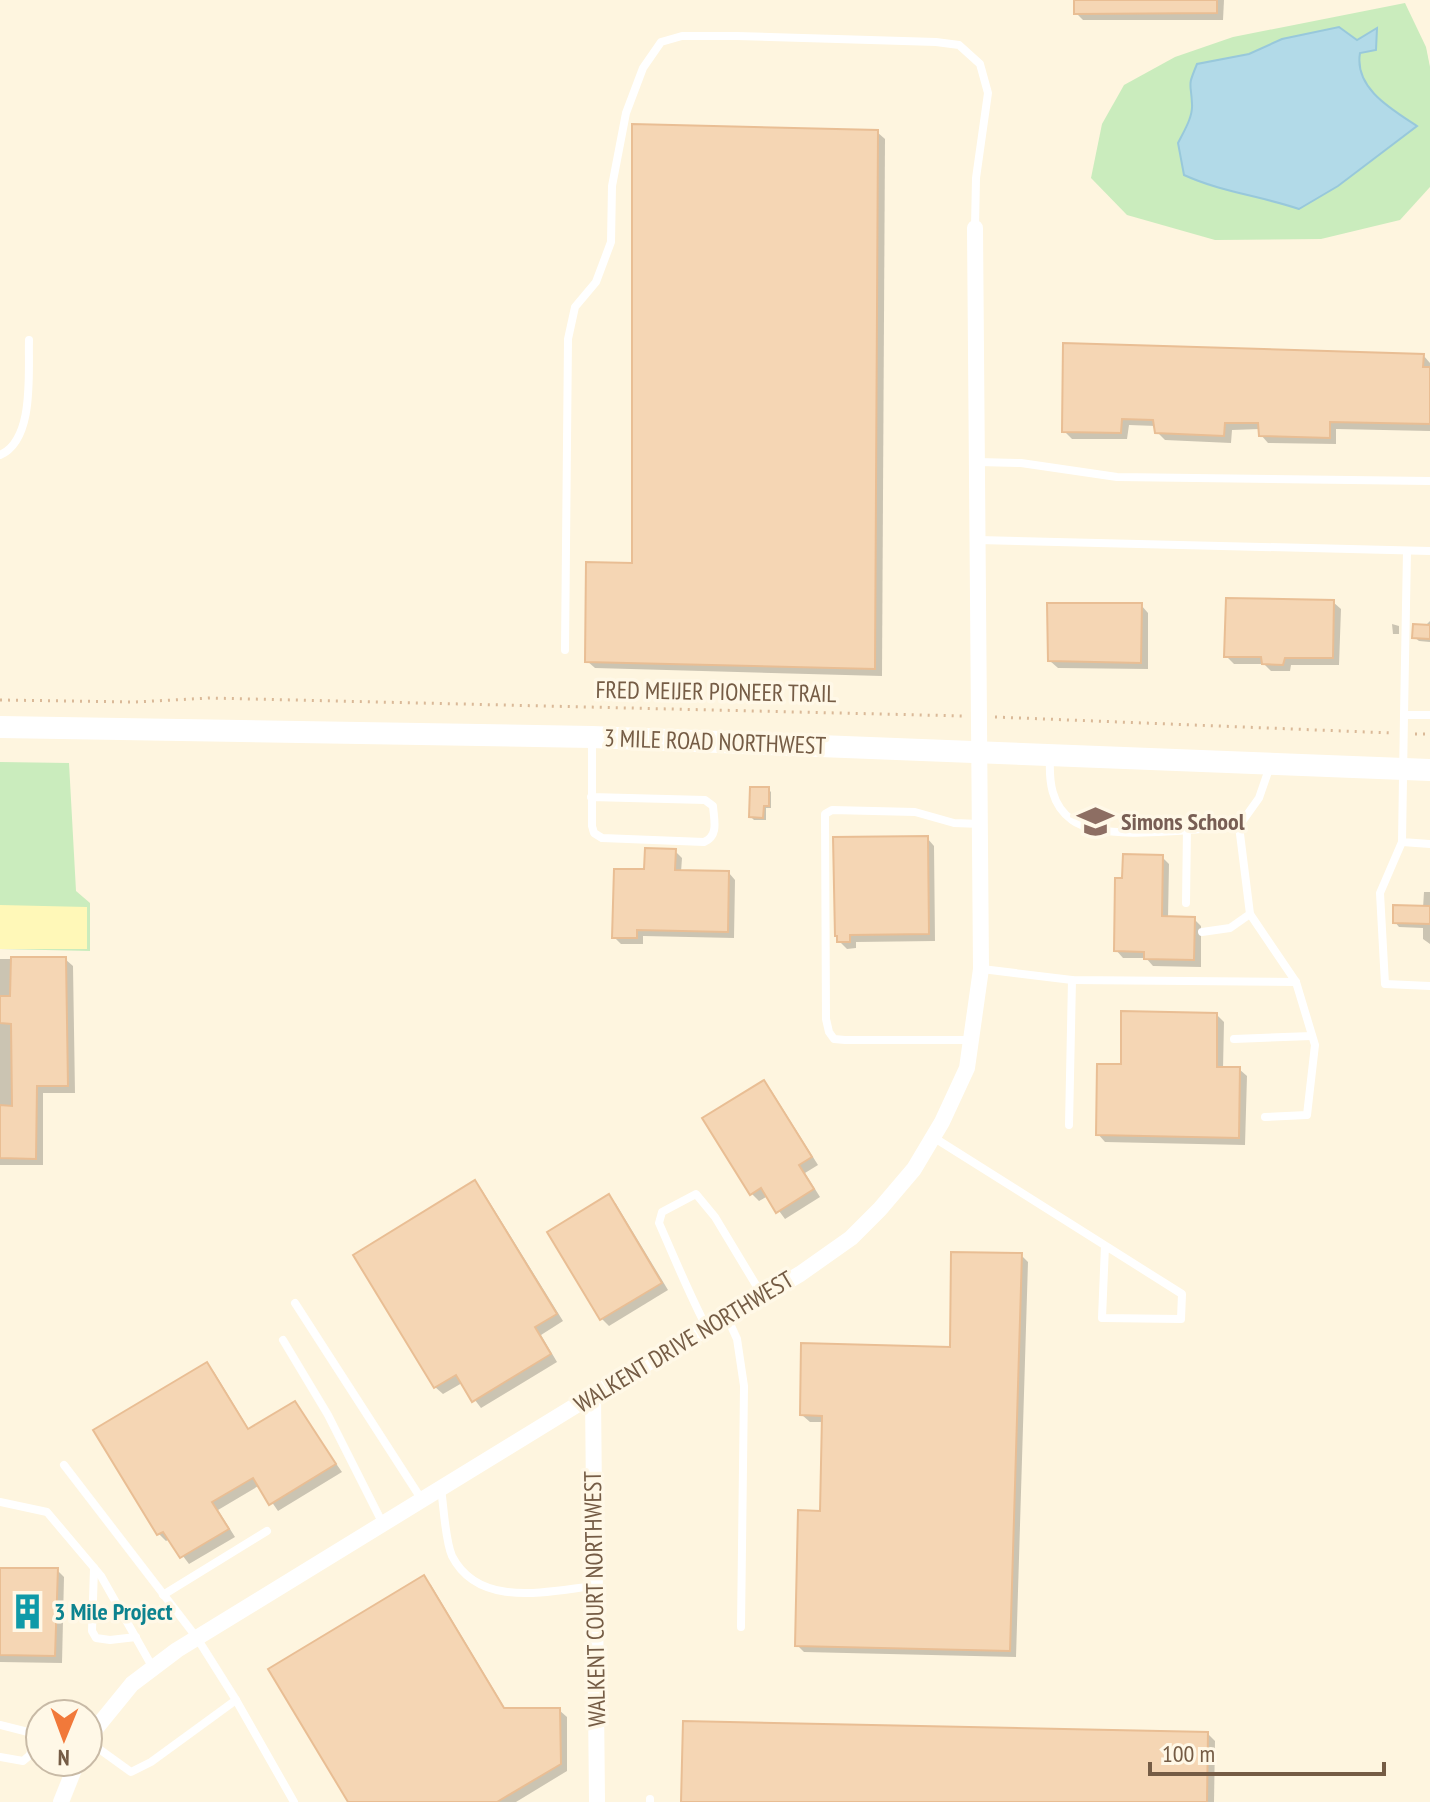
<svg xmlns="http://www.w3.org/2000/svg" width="1430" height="1802" viewBox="0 0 1430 1802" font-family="'PT Sans Narrow',sans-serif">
<rect width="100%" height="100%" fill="#fef5df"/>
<g fill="#caecbd">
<path d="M1405 3 1426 47 1430 67V187L1400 220 1321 239 1215 240 1127 215 1091 178 1102 124 1124 85 1175 57 1233 37Z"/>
<path d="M0 762 69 763 76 891 90 903V951L0 949Z"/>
</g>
<path fill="#fff8b8" d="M0 905 87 907V949H0Z"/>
<path fill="#b2dae8" stroke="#98c8db" stroke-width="2" d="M1339 27 1357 40 1377 28 1376 50 1360 53C1354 88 1391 109 1417 126L1338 186 1299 209C1261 196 1221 192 1184 175L1178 143C1184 131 1193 117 1192 104 1191 81 1187 88 1197 64L1249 54 1282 39Z"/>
<g fill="#0003">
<path d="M1076 0H1224L1223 20H1083L1076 13Z"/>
<path d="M877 132 885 139 882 676 595 668 587 661 634 565Z"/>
<path d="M1423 355 1430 363V431L1336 429V444L1268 443 1261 435 1260 429 1232 430 1231 443 1165 440 1157 432 1156 426 1129 425 1127 439H1072L1064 431Z"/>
<path d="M1333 602 1341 609 1339 665H1291L1290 671H1271L1264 664H1234L1226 656Z"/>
<path d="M1141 605 1148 613V669L1058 668 1050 661Z"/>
<path d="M1430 621V642L1419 641 1414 637Z"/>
<path d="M1392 624 1399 626V634H1393Z"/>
<path d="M768 789 771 792V808H766V820H754L751 817Z"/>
<path d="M927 838 934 846 935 941 856 942V948L847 949 839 941Z"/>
<path d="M675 851 682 858 681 872 729 873 735 880 734 938 643 936V944H621L614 937 646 871Z"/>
<path d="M1162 857 1169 864 1168 918 1194 919 1201 926V967L1153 966 1146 958H1123L1116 950 1124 880Z"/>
<path d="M1424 892H1430V944L1423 939V928L1399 927 1395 922 1423 908Z"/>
<path d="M0 959H65L73 966 75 1093H43V1165H0Z"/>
<path d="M1217 1015 1224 1022 1223 1069H1239L1247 1076 1245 1145 1105 1142 1098 1134 1123 1066Z"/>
<path d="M764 1083 771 1090 818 1165 805 1173 820 1197 785 1219 768 1196 759 1201 752 1194Z"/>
<path d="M475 1183 482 1190 563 1321 541 1335 557 1362 481 1408 462 1383 443 1394 435 1387Z"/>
<path d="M609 1196 616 1204 668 1290 609 1326 602 1319 550 1233Z"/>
<path d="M1021 1255 1028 1262 1016 1657 804 1652 797 1645 822 1513 824 1422H810L802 1415 952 1349Z"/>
<path d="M206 1364 214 1372 250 1431 294 1404 342 1472 278 1511 260 1485 218 1510 235 1537 189 1564 170 1539 166 1541 159 1534 95 1431Z"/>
<path d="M0 1570H57L64 1577 62 1663 0 1662Z"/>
<path d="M424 1578 431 1585 506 1710H559L567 1717V1771L516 1802H350Z"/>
<path d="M1208 1734 1215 1741 1214 1802H683Z"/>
</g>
<g fill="#f5d6b4" stroke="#e9be94" stroke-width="2">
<path d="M1074 0H1217V13L1074 14Z"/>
<path d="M632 124 878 130 875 669 585 662 586 562 632 563Z"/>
<path d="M1063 343 1424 354 1423 367H1430V424L1330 422V438L1259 436 1258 423H1225L1224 436 1155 433 1153 420 1122 419 1121 433 1062 432Z"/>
<path d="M1226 598 1334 600 1333 658H1285L1283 665 1262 664 1261 657H1224Z"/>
<path d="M1047 603H1142L1141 663 1048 661Z"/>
<path d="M1413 624 1430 625V639L1412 638Z"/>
<path d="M750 787H769V806H764L763 818 749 817Z"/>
<path d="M928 836 929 934 850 935V942H837V936H835L833 837Z"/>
<path d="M645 848 676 849 675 870 729 871 728 932 637 930V938H612L614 869H644Z"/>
<path d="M1123 854 1163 855 1162 916 1195 917 1194 960 1144 959V952L1114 951 1115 878H1122Z"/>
<path d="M1393 905 1430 906V924L1393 923Z"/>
<path d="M11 957H66L68 1086H37L36 1159 0 1158V1105L12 1106 11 1024 0 1023V996H10Z"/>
<path d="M1121 1011 1217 1013V1067H1240L1239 1138 1096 1135 1097 1064H1121Z"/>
<path d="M764 1080 812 1157 799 1165 814 1189 776 1213 761 1188 750 1195 702 1118Z"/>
<path d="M475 1180 557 1314 535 1327 551 1354 472 1402 456 1375 434 1388 353 1255Z"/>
<path d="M609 1194 662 1283 600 1320 547 1232Z"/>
<path d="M951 1252 1022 1253 1010 1651 795 1646 798 1510 820 1511 822 1416 800 1415 801 1343 950 1347Z"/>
<path d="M207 1362 248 1429 295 1401 336 1464 269 1505 253 1478 212 1502 229 1529 180 1558 163 1532 157 1535 93 1430Z"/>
<path d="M0 1568H58L55 1656 0 1655Z"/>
<path d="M424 1575 504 1708H560L561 1764 497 1802H348L268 1669Z"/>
<path d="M683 1721 1208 1732 1207 1802H681Z"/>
</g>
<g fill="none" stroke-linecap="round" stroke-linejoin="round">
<g stroke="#dab998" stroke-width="3" stroke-dasharray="2 6" stroke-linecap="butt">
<path d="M0 700 135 702 210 698 964 716"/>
<path d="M995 717 1392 733"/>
<path d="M1415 734H1430"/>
</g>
<g stroke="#fff" stroke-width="8">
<path d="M0 455C35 440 28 372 29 340"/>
<path d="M978 462 1021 463 1117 477 1430 481"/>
<path d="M978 540 1430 551"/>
<path d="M565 650 568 339 575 307 596 282 611 242 612 186 626 113 643 68 661 42 682 36H737L936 42 959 45 980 64 988 93 976 178 975 227"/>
<path d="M1404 715 1407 551"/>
<path d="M1430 715H1404L1402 842 1430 844"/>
<path d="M1050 758C1049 781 1051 805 1072 820 1103 843 1199 828 1239 826L1259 798 1270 766"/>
<path d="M591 797 705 800 713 806C714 820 719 836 704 842L602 838 594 833 592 826V738"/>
<path d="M1239 826 1250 914 1296 982 1315 1045 1307 1115 1265 1117"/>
<path d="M1402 842 1380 893 1385 984 1430 986"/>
<path d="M1186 903 1187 828"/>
<path d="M1202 932 1230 928 1250 914"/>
<path d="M982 969 1072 980 1296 982"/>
<path d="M1234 1039 1312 1036"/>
<path d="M971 1040H845L834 1039 829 1032 826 1019 825 814 832 810 915 812 954 823 981 824"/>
<path d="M1069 1125 1072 980"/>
<path d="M933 1137 1182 1294 1181 1319 1102 1318 1105 1246"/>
<path d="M295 1303 422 1500"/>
<path d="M727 1317 737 1339 744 1386 741 1627"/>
<path d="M707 1328C689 1294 675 1259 659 1223L662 1212 696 1194 715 1217 762 1295"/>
<path d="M283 1340 328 1415 383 1524"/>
<path d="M64 1465 197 1638 236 1700 151 1762 131 1772 88 1741"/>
<path d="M441 1489C444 1508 445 1540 452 1556 479 1609 548 1591 594 1586"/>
<path d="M0 1502 47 1512 101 1576 153 1668"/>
<path d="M94 1568 92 1631 96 1638 110 1640 136 1637"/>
<path d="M163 1595 267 1531"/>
<path d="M236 1700 294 1802"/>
<path d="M0 1725 40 1735"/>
<path d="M0 1757 23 1761 30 1755 35 1733"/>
<path d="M650 1802V1799"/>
</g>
<g stroke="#fff" stroke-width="16">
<path d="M593 1395 597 1802"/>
<path d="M88 1738 132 1684 177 1650 593 1395 800 1274 851 1238 880 1209 914 1169 942 1122 967 1068 981 969 975 228"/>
<path d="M61 1802 77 1762"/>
</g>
<path stroke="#fff" stroke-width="22" d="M0 727 592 737 1430 770"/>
</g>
<defs>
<symbol id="school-bare" viewBox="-9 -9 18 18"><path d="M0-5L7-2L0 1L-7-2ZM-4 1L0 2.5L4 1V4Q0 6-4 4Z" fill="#8d6e63" stroke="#fff8e7" stroke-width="2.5" paint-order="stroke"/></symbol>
<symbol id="building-bare" viewBox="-9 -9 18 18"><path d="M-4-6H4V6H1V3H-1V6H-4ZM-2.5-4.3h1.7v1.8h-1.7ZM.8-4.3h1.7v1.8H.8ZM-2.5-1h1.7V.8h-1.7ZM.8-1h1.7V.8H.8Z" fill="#0f9aa8" stroke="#fff8e7" stroke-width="2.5" paint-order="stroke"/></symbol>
</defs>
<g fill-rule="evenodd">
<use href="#school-bare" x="1070" y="796" width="51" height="51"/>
<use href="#building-bare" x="2" y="1586" width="51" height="51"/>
</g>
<g text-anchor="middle" stroke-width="7" stroke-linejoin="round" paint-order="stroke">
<g font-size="24" fill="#755c45" stroke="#fff8e7">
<text transform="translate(716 692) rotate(1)" y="8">FRED MEIJER PIONEER TRAIL</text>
<text transform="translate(715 742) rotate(2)" y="8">3 MILE ROAD NORTHWEST</text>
<text transform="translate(684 1342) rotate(-31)" y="8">WALKENT DRIVE NORTHWEST</text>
<text transform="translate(595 1599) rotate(-91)" y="8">WALKENT COURT NORTHWEST</text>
</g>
<g font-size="24" font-weight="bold" fill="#785e54" stroke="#fff8e7" text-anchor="start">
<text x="1121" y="830">Simons School</text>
</g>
<g font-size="24" font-weight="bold" fill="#0d838f" stroke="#fff8e7" text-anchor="start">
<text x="54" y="1620">3 Mile Project</text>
</g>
</g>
<g transform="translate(64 1738) rotate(181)"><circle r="38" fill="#fff8e7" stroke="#c8baa6" stroke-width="2"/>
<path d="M0-6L14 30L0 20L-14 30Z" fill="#f1793a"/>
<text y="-12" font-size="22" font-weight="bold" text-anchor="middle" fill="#755c45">N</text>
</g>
<path d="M1150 1762v12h234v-12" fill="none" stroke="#755c45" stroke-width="4"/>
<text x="1162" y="1762" font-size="24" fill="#755c45" stroke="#fff8e7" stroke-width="6" paint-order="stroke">100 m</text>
</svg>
